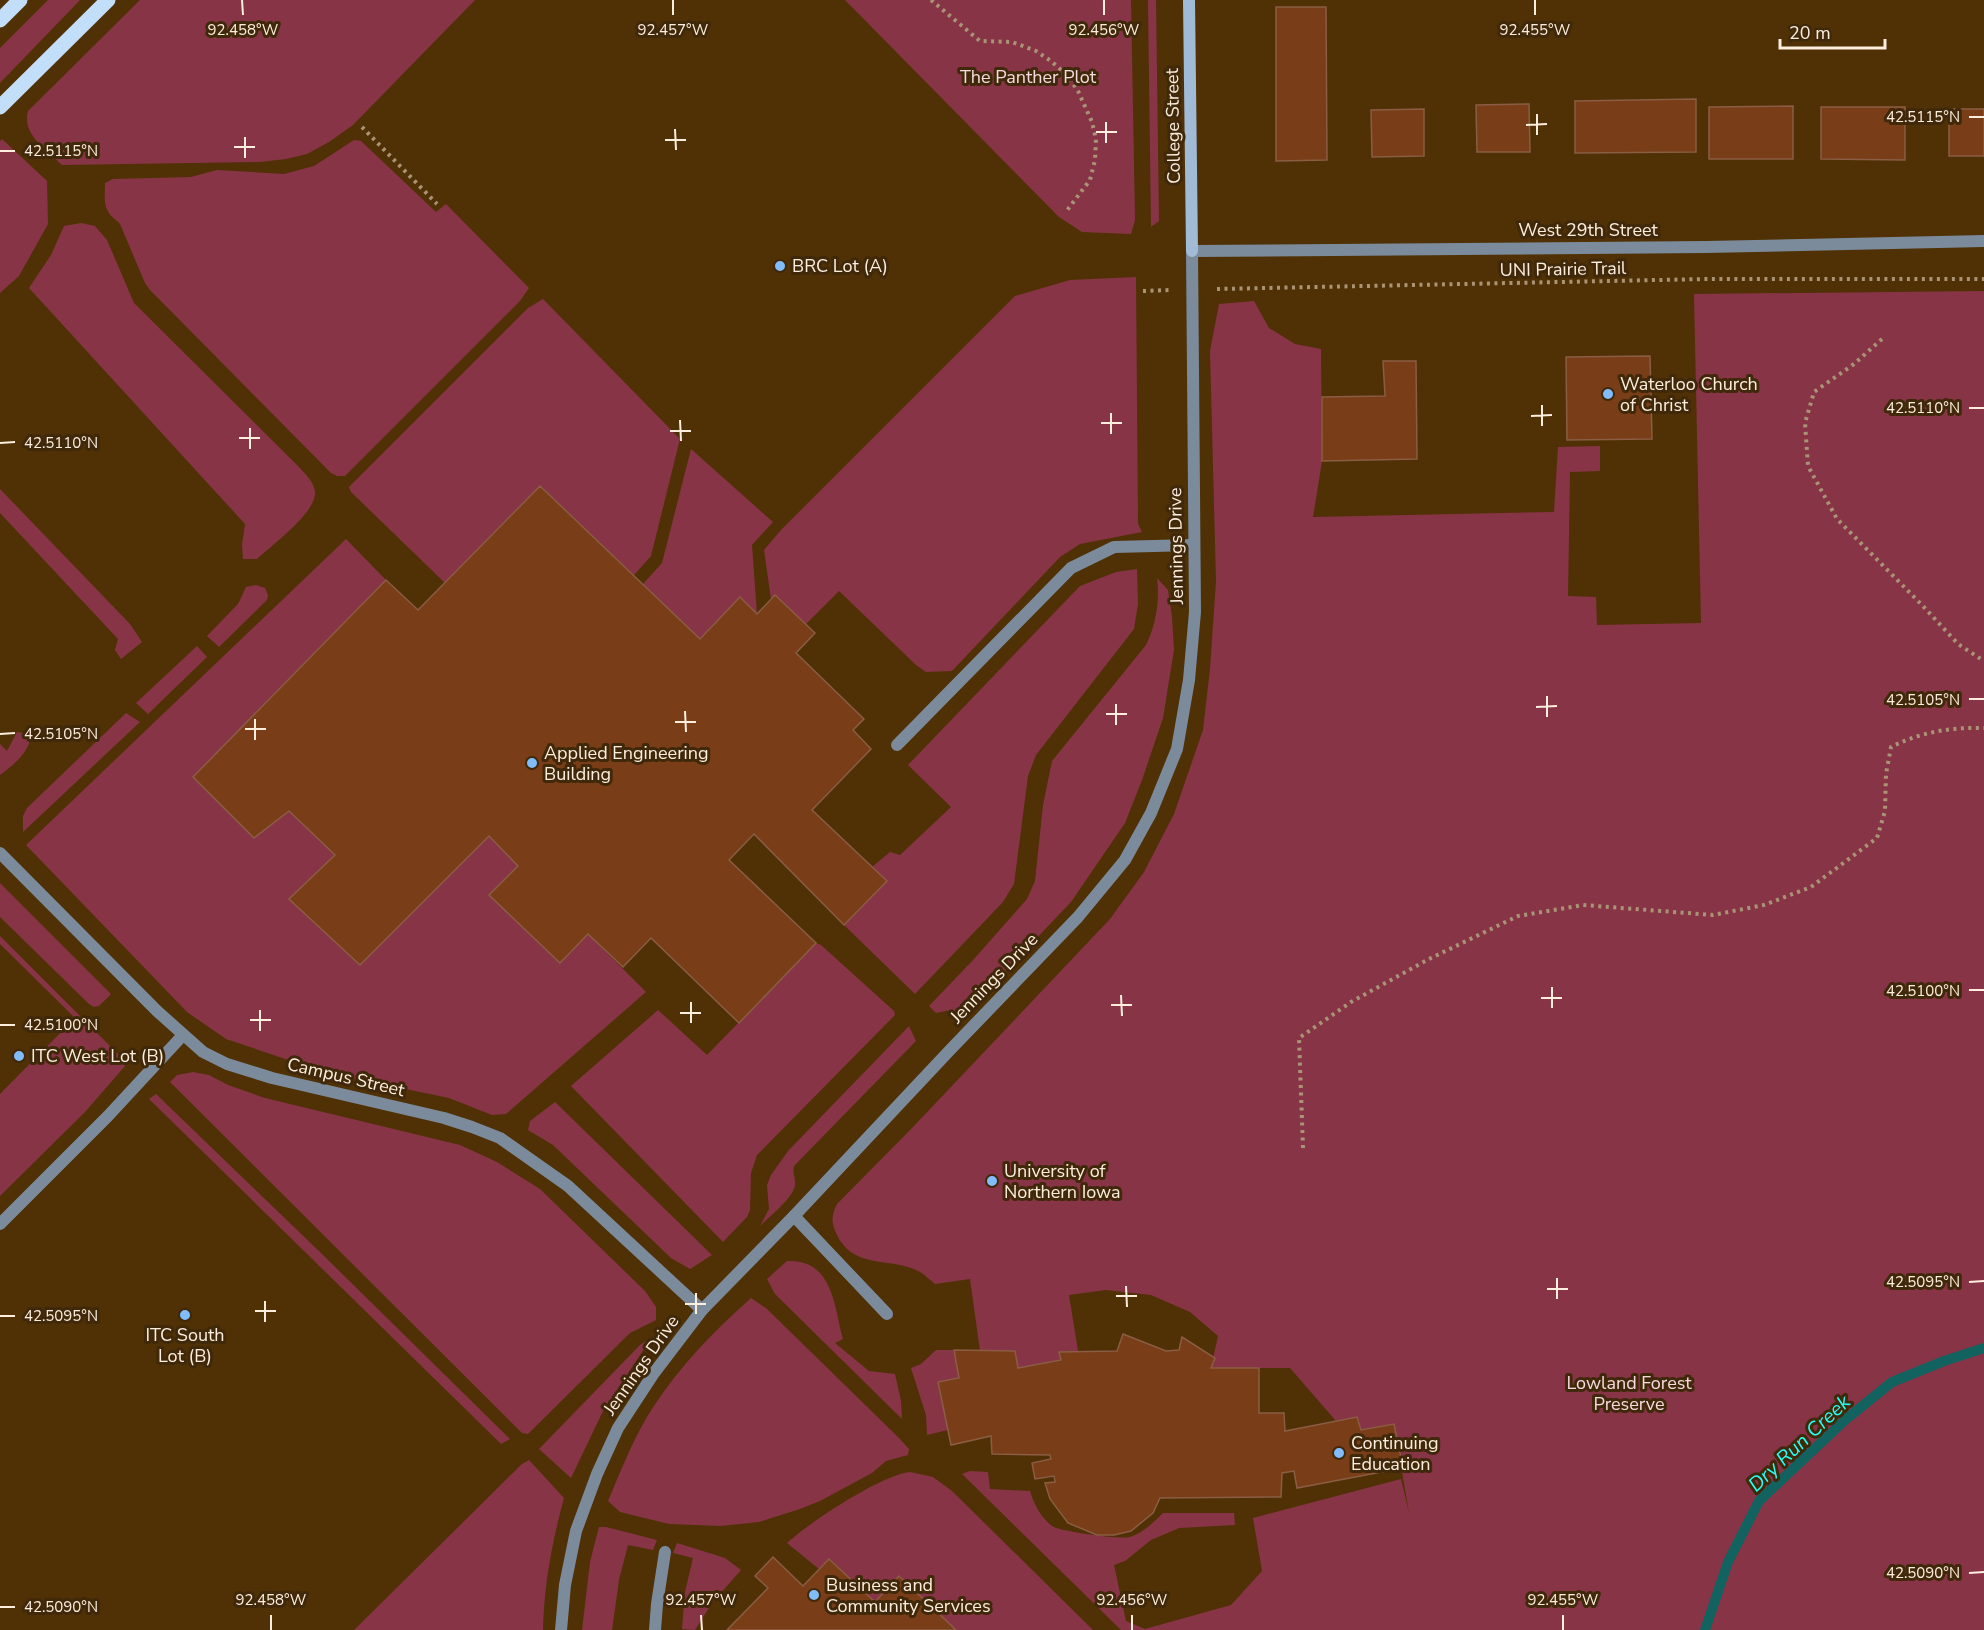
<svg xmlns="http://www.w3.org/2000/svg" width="1984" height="1630" viewBox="0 0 1984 1630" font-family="'Nunito Sans',sans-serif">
<rect width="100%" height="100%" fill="#4f3105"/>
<g fill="#883447">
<path d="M48 0H80L0 83V48Z"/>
<path d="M140 0H475L353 125 329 142 307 154 286 159 260 162 62 165C48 151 21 134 28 111Z"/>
<path d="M845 0H1131L1135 220 1131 234 1082 232 1059 217Z"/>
<path d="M1148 0H1156L1159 221 1151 227Z"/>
<path d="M2 139 47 181 48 224 19 276 0 293V141Z"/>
<path d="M354 140 361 141 436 212 446 204 529 288 520 301 345 476H337L331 473 150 290 145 283 120 224C116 219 112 218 109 213 103 205 105 193 105 183L113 179 191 177 217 170 284 174 314 166Z"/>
<path d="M81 223 95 226 107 240 134 303 300 468C306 475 314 482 315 492 317 512 272 545 257 559H243L242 545 245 524 29 288 51 255 64 226Z"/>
<path d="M1136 277 1138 524 1142 532 1080 544 1060 557 952 671 926 672 916 665 839 591 806 624 775 595 771 599 764 550 781 530 1015 296 1070 280Z"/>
<path d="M1984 291V1630H1121L962 1474 970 1471 988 1472 990 1489 1030 1491C1034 1505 1041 1517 1052 1526 1057 1531 1122 1540 1130 1537 1143 1533 1154 1522 1163 1513H1234L1235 1525 1179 1528 1151 1540 1125 1561 1114 1565 1126 1621 1145 1629 1231 1605 1262 1571 1253 1518 1401 1479 1409 1513 1394 1425 1361 1430 1336 1421 1290 1368H1211L1218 1336 1190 1312 1151 1295 1106 1290 1069 1295 1078 1351 1060 1352 1061 1360 1018 1368 1015 1351H980L970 1279 935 1284C930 1280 925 1275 920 1272 892 1256 855 1271 837 1235 831 1223 831 1216 837 1204L913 1127 1110 919 1144 872 1174 814 1203 730 1210 669 1216 581 1210 351 1219 304 1254 301 1269 328 1295 344 1321 349 1322 461 1313 517 1554 512 1558 447 1600 446V471L1570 472 1568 596 1596 597 1597 625 1701 623 1694 294Z"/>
<path d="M543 299 680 439 651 556 634 575 540 486 445 583 351 492 349 487 528 308Z"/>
<path d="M691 449 773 522 752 545 757 614 740 598 700 639 643 584 662 563Z"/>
<path d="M0 489 130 624 142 642 121 659 115 650 118 639 0 513Z"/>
<path d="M346 539 386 580 194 777 253 837 289 811 335 855 360 965 489 836 518 866 489 895 560 962 588 934 646 992 506 1114 492 1115 449 1098 324 1072 226 1039 187 1012 26 845Z"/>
<path d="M1137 569 1138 604 1134 629 1036 755 1028 776 1014 884 1003 902 915 994 844 925 887 881 872 867 890 852 900 855 951 807 908 765 1080 586 1116 572Z"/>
<path d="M1157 578 1168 590 1172 617 1174 650 1163 718 1142 780 1125 823 1071 902 967 1011 959 1012 951 1010 936 1013 929 1006 974 959 1027 899 1035 881 1043 805 1052 761 1146 645C1156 625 1160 600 1157 578Z"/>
<path d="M256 585 265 588 268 595 267 600 219 647 207 636 238 604 246 587Z"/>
<path d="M197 646 207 657 148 714 136 703Z"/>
<path d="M126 713 140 722 23 832V816L27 808Z"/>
<path d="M17 732 23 733 30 741C25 756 12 766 0 775V744L7 751Z"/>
<path d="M0 883 111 994 99 1006 94 1007 89 1004 0 917Z"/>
<path d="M0 936 120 1056 125 1066 85 1112 0 1196V1094L75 1018 0 944Z"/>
<path d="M816 943 821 945 894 1011 895 1015 757 1155 751 1173 750 1210 747 1217 723 1242 571 1086 658 1010 707 1055Z"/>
<path d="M909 1026 916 1041 794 1166C792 1174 796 1178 795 1185 794 1197 769 1217 760 1226L769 1209 767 1185 771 1175 788 1151Z"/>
<path d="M193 1072 209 1075 228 1085 265 1098 460 1145 497 1162 540 1189 645 1291 656 1307V1320L630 1333 528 1434 522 1433 170 1082 177 1075Z"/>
<path d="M156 1094 322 1254 510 1439 501 1444 149 1099Z"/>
<path d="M555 1102 712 1255 690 1269 671 1258 553 1145 528 1130 530 1121Z"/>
<path d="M787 1261C833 1259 834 1306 843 1339L835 1343 869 1371 895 1374 901 1401 902 1419 775 1294 767 1279Z"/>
<path d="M751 1298 767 1309 899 1438 909 1449 908 1455 886 1461 872 1473 820 1501 800 1509 759 1522 721 1526 669 1524 620 1512 608 1501C620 1473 631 1444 647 1417 676 1370 710 1335 751 1298Z"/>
<path d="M652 1337 603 1411 571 1478 539 1449 640 1345Z"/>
<path d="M936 1350H954L959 1378 938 1382 948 1430 927 1435 926 1415 911 1368 921 1364Z"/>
<path d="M529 1460 564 1498C552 1542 544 1585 543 1630H354L522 1464Z"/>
<path d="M910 1472 933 1477 952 1491 1093 1630H956L899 1576 875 1602 830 1559 819 1569 787 1543C810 1522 881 1475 910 1472Z"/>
<path d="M599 1527H606L657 1540 653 1550 628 1545 619 1580 612 1630H582L590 1562Z"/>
<path d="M677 1543 725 1558 741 1570 712 1603 695 1630 682 1629 685 1592 693 1558 673 1553Z"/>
</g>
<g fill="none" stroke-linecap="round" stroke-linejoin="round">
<path stroke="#12635f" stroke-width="10" d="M1705 1630 1728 1562 1759 1501 1845 1420 1892 1382 1944 1361 1984 1348"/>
</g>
<g fill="#793d17" stroke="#8a5d44" stroke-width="1.5">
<path d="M1276 7H1326L1327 160 1276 161Z"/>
<path d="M1696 99V152L1575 153V101Z"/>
<path d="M1529 104 1530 152H1477L1476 105Z"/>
<path d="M1793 106V159H1709V107Z"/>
<path d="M1821 107H1905V160L1821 159Z"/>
<path d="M1424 109V156L1372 157 1371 110Z"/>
<rect x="1949" y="109" width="35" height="47"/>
<path d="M1650 356 1652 439 1567 440 1566 357Z"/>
<path d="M1383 361H1416L1417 459 1322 461V397L1385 396Z"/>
<path d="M540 486 700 639 740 597 757 614 775 595 815 633 796 653 864 719 853 730 871 749 812 810 887 881 844 925 754 834 729 860 816 943 739 1023 651 938 623 967 588 934 560 963 489 895 518 866 489 836 360 965 289 899 335 855 289 811 254 838 193 777 386 580 418 610Z"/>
<path d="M1123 1334 1166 1351 1179 1350 1182 1337 1215 1358 1211 1368H1259V1413H1284L1285 1431 1357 1417 1361 1430 1394 1424 1403 1468 1297 1488 1294 1471 1282 1473 1281 1497 1160 1498 1153 1513 1131 1531 1114 1535H1097L1068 1523 1050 1499 1045 1483 1055 1482 1054 1476 1035 1479 1032 1463 1051 1459 1050 1455 992 1454 991 1436 951 1445 938 1382 959 1378 954 1350 1015 1351 1018 1368 1061 1360 1059 1352 1117 1351Z"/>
<path d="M773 1557 803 1586 829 1559 875 1602 899 1576 956 1630H727L768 1588 755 1576Z"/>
</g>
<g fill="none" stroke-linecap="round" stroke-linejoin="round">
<g stroke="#aa9476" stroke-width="4" stroke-dasharray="3 4.5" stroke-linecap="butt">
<path d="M931 0 980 41 1012 42 1036 51 1051 61 1068 76 1078 91 1092 122 1096 139 1095 160 1090 180 1065 213"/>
<path d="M362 127 437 204"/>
<path d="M1217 289 1707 279H1984"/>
<path d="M1143 291 1170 290"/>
<path d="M1882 339 1854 364 1814 392 1805 423 1808 466 1837 519 1921 604 1958 644 1984 661"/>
<path d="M1303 1148 1299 1038 1351 1002 1429 959 1518 916 1583 905 1713 915 1764 905 1811 887 1877 838 1885 811 1886 774 1891 747C1921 732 1951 727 1984 728"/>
</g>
<g stroke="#7b8b9c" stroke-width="12">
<path d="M897 745 1071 568 1114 547 1193 545"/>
<path d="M655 1630 657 1604 665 1552"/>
</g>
<g stroke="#7b8b9c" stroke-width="12">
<path d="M0 853 157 1011 203 1052 227 1064 272 1078 444 1118 472 1127 500 1138 568 1186 702 1310"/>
<path d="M794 1216 887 1314"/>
<path d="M0 1224 108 1116 183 1035"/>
<path d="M561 1630 565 1585 576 1531 597 1474 618 1428 654 1373 702 1310 794 1216 950 1050 1078 917 1125 860 1151 813 1177 749 1189 680 1195 612 1192 251 1706 247 1984 241"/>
</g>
<path stroke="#a1bad5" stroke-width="12" d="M1189 0 1192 251"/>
<g stroke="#c3def9" stroke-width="15">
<path d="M0 20 20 0"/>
<path d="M0 107 108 0"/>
</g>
</g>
<path fill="none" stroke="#fdeedd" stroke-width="2" d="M242 0 243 15M673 0V15M1104 0V15M1535 0V15M1537 114V135M1969 117H1984M1106 122V143M1526 125 1547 124M675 129 676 150M1096 132H1117M245 137V158M665 140H686M234 147H255M0 151H15M1542 405V426M1969 408H1984M1111 413V434M1531 416 1552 415M680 420 681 441M1101 423H1122M250 428V449M670 431H691M239 438H260M0 443 15 442M1547 696V717M1969 699H1984M1116 704V725M1536 707 1557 706M685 711 686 732M1106 714H1127M255 719V740M675 722H696M245 729H266M0 734 15 733M1552 987V1008M1969 990H1984M1121 995 1122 1016M1541 998H1562M691 1002V1023M1111 1005H1132M260 1010V1031M680 1013H701M250 1020H271M0 1025H15M1557 1278V1299M1969 1282 1984 1281M1126 1286 1127 1307M1547 1289H1568M696 1293V1314M1116 1296H1137M265 1301V1322M685 1304H706M255 1311H276M0 1316H15M1969 1573 1984 1572M0 1607H15M271 1615V1630M701 1615 702 1630M1132 1615V1630M1563 1615V1630"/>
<g fill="#80bdfa" stroke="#40280a" stroke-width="2">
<circle cx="780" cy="266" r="6"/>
<circle cx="1608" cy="394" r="6"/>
<circle cx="532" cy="763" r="6"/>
<circle cx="19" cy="1056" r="6"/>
<circle cx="992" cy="1181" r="6"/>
<circle cx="185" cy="1315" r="6"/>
<circle cx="1339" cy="1453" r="6"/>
<circle cx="814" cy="1595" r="6"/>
</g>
<g text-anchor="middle" stroke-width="6" stroke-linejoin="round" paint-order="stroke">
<g font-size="18" fill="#f6dbde" stroke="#40280a">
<text x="1028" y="83">The Panther Plot</text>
<text x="1629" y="1389">Lowland Forest<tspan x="1629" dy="21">Preserve</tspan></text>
</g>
<g font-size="18" fill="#fdeedd" stroke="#40280a">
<text transform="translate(1173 126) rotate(-91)" y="6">College Street</text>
<text x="1588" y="236">West 29th Street</text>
<text transform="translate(1563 269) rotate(-1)" y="6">UNI Prairie Trail</text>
<text transform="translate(1176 546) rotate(-91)" y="6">Jennings Drive</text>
<text transform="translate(994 978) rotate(-46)" y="6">Jennings Drive</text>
<text transform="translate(346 1077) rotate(13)" y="6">Campus Street</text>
<text transform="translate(641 1365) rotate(-55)" y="6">Jennings Drive</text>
</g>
<g font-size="18" fill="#fdeedd" stroke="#40280a" text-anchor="start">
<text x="792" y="272">BRC Lot (A)</text>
<text x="1620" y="390">Waterloo Church<tspan x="1620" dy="21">of Christ</tspan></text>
<text x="544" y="759">Applied Engineering<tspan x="544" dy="21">Building</tspan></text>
<text x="31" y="1062">ITC West Lot (B)</text>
<text x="1004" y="1177">University of<tspan x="1004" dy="21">Northern Iowa</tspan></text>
<text x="185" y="1341" text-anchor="middle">ITC South<tspan x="185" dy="21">Lot (B)</tspan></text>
<text x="1351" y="1449">Continuing<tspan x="1351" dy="21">Education</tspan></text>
<text x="826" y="1591">Business and<tspan x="826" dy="21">Community Services</tspan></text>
</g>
<g font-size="20" font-style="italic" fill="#26fff4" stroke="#40280a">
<text transform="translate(1799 1443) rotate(-43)" y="7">Dry Run Creek</text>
</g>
</g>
<g font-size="15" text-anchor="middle" fill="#fdeedd" stroke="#40280a" stroke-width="6" stroke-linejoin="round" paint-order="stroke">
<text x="243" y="35">92.458°W</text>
<text x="673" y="35">92.457°W</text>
<text x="1104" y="35">92.456°W</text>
<text x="1535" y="35">92.455°W</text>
<text x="1923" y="122">42.5115°N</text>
<text x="61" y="156">42.5115°N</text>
<text x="1923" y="413">42.5110°N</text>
<text x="61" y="448">42.5110°N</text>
<text x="1923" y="705">42.5105°N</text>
<text x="61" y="739">42.5105°N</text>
<text x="1923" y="996">42.5100°N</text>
<text x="61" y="1030">42.5100°N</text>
<text x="1923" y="1287">42.5095°N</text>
<text x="61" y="1321">42.5095°N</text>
<text x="1923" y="1578">42.5090°N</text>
<text x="271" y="1605">92.458°W</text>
<text x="701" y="1605">92.457°W</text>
<text x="1132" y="1605">92.456°W</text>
<text x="1563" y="1605">92.455°W</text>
<text x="61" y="1612">42.5090°N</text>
</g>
<path d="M1780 39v9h105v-9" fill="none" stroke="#fdeedd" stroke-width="3"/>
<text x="1789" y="39" font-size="18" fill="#fdeedd" stroke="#40280a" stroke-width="4.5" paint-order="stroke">20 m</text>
</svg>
